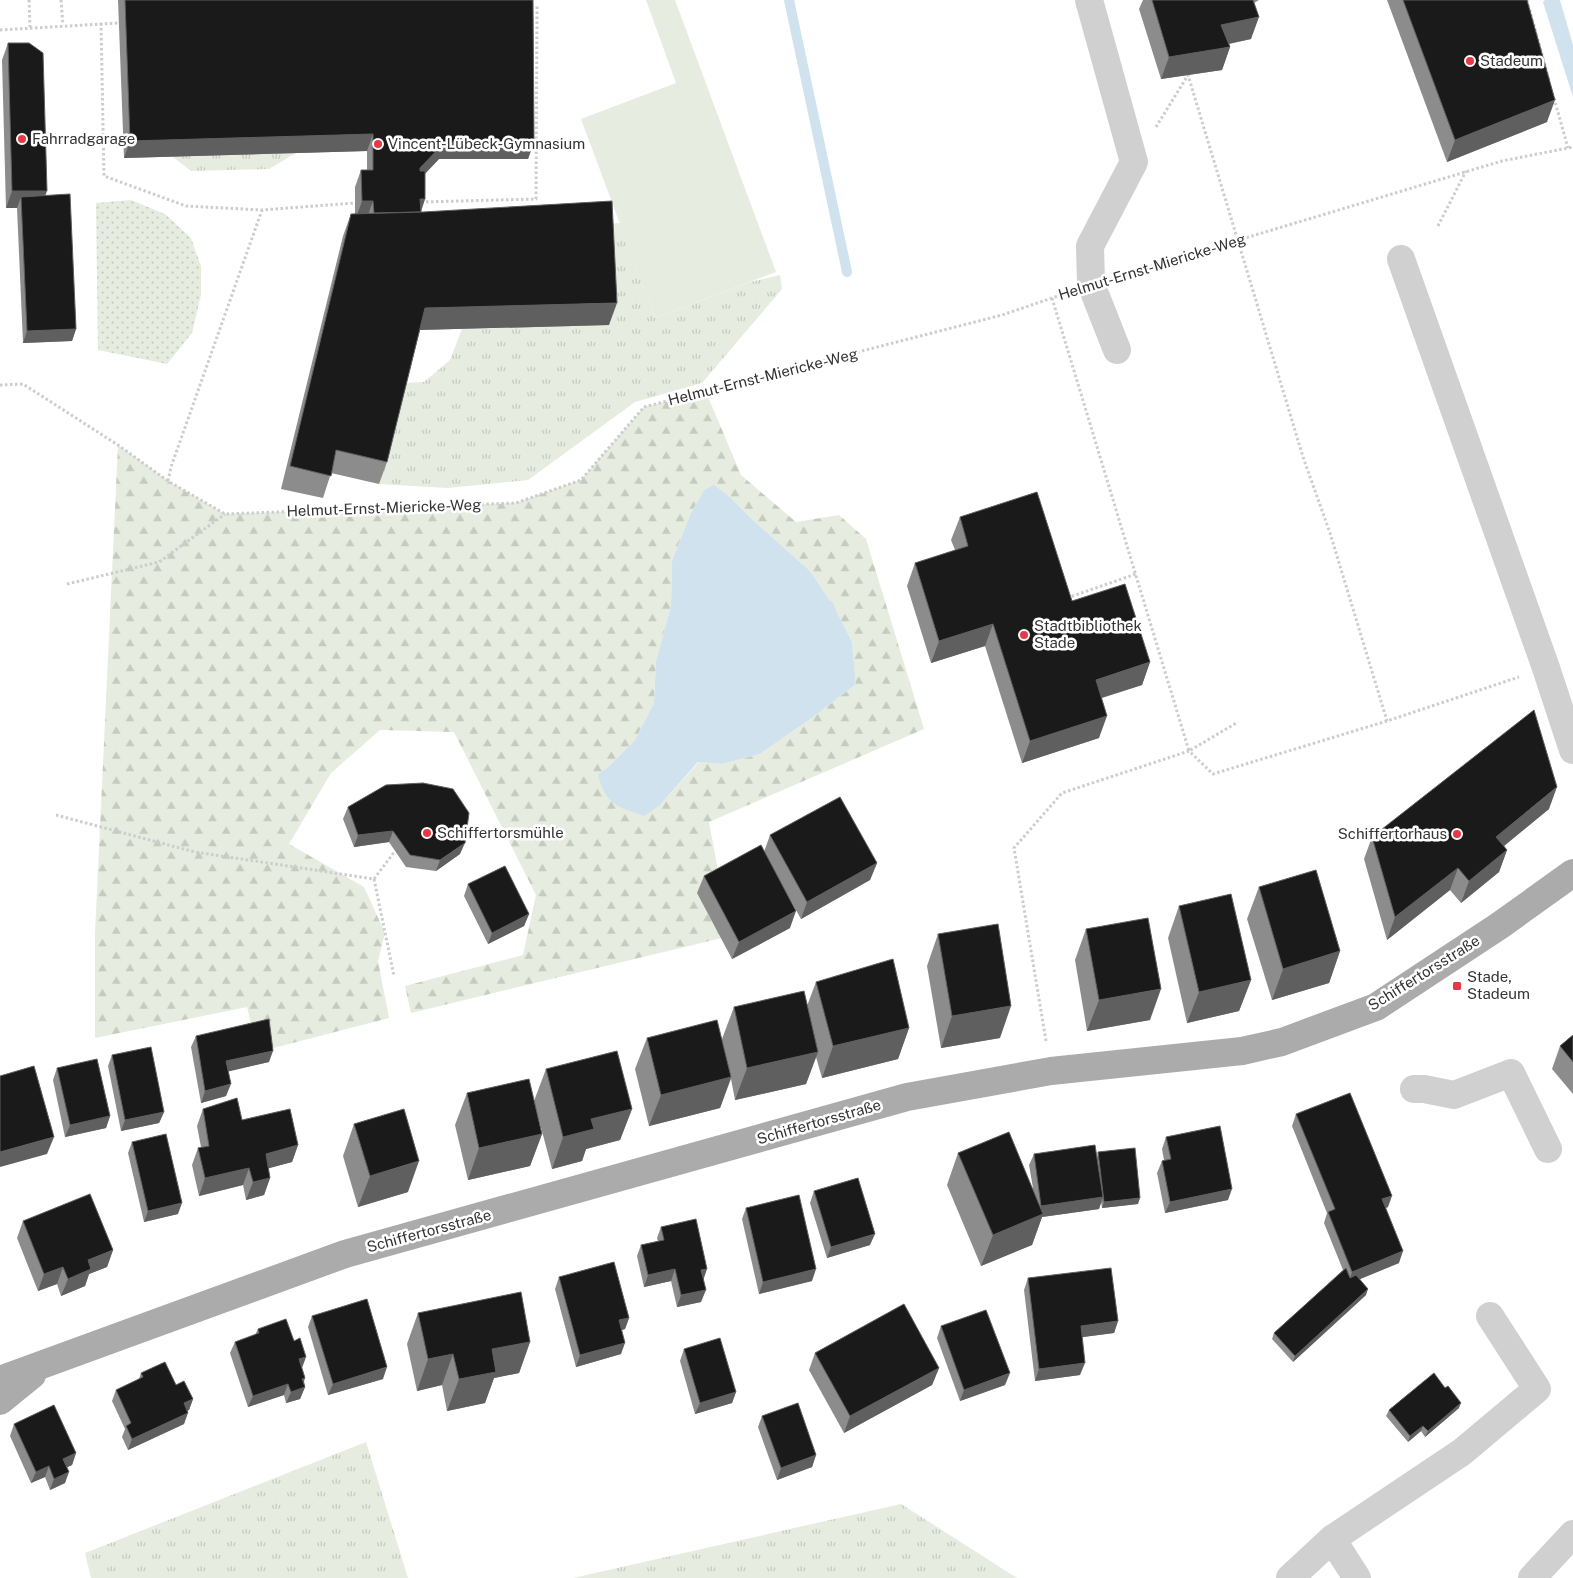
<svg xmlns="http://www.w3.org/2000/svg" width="1573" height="1578" viewBox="0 0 1573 1578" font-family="'Public Sans',sans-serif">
<defs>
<pattern id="grass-tufts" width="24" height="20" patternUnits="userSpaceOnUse" patternTransform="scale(1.25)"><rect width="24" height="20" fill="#e6ecdf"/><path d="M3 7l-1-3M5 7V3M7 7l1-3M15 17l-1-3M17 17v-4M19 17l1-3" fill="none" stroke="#c6cbc0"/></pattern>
<pattern id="forest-firs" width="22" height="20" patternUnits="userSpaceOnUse" patternTransform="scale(1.25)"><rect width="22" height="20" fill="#e6ecdf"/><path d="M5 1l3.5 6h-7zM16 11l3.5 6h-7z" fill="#c6cbc0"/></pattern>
<pattern id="park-dots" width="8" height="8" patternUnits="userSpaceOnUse" patternTransform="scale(1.25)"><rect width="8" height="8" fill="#e6ecdf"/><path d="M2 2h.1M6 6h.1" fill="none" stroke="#c6cbc0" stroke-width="1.8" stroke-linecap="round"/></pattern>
</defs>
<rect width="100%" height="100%" fill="#fff"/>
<g fill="url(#grass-tufts)">
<path d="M296 153 269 169 191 171 172 156Z"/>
<path d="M620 223 655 318 750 282 780 275 782 289 702 383 635 402 528 480 448 488 379 484 404 383 424 382 450 360 462 329 608 325 604 224Z"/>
<path d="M366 1442 408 1578H91L85 1553Z"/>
<path d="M901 1504 1017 1578H573Z"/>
</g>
<path fill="url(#forest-firs)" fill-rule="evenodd" d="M706 392 741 475 796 522 839 515 866 539 924 729 709 822 730 936 411 1013 405 986 523 955 536 895 454 732 380 730 331 773 289 844 364 887 385 933 378 961 389 1018 258 1052 247 1007 95 1038V934L118 445 168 481 225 514 516 503 581 480 644 407ZM714 486 731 498 755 522 810 571 835 608 852 642 856 684 816 715 760 754 722 764 699 762 660 805 598 774 607 768 635 740 654 703 656 661 671 606 672 561 690 515 704 490Z"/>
<path fill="url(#park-dots)" d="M131 200 165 214 191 238 201 266V295L192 333 167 364 98 350 96 203Z"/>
<path fill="#e6ecdf" d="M646 0H675L776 272 655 318 581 119 676 83Z"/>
<g fill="#cfe2ee">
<path d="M1545 0H1560L1573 45V97L1543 2Z"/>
<path d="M714 485 731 498 755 522 810 571 835 608 852 642 856 684 816 715 760 754 722 764 698 762 660 805 644 816C617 806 605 805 598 774L607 768 635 740 654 703 656 661 671 606 672 561 690 515 704 490Z"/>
</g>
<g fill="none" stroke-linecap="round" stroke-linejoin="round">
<path stroke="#cfe2ee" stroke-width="10" d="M789 0 847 272"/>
<g stroke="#cdcdcd" stroke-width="3" stroke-dasharray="2.5 2.5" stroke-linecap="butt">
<path d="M29 0 30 27"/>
<path d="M61 0 63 25"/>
<path d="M1527 0 1549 80"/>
<path d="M101 23 104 176 186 206 262 210 355 203"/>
<path d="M0 30 119 23"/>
<path d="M1554 98 1568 148"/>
<path d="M1156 127 1188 75 1303 457 1330 533 1387 721"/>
<path d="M421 202 536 199 537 5"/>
<path d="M1438 226 1466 171"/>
<path d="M1122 275 1502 161 1573 147"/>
<path d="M1052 298 1189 751 1238 722"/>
<path d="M0 385 23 384 118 445 168 481 225 514 516 503 581 480 644 407 1002 315 1064 294"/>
<path d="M168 481 171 467 262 210"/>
<path d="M67 584 159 562 225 514"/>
<path d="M1067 598 1136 574"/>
<path d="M56 815 195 852 374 879 395 851"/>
<path d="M374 879 394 976"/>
<path d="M1046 1041 1014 848 1062 793 1189 751 1213 774 1387 721 1519 677"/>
</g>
<g stroke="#d0d0d0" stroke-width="28">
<path d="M1089 0 1134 162 1090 246 1091 284 1117 350"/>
<path d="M1401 259 1546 668 1573 750"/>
<path d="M1414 1089H1424L1454 1095 1511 1073 1548 1149"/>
<path d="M1332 1539 1357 1578"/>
<path d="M1290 1578 1332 1539 1462 1452 1537 1389 1490 1316"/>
<path d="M1532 1578 1573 1534"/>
</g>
<g stroke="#ababab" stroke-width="28">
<path d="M0 1380 345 1254 907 1097 1051 1071 1242 1051 1282 1042 1376 1007 1499 926 1573 873"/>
<path d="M0 1401 32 1375"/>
</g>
</g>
<g fill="#8c8c8c">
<path d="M118 0H533L534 142 528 159H439L425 174V199L421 212 609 325 420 330 387 462 379 484 331 473 323 498 281 489 343 236 351 214H355V187L361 170H367V151L124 158Z"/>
<path d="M1143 0H1259L1254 3 1251 39 1229 44 1230 47 1222 70 1161 79 1139 9Z"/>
<path d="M1387 0H1527L1547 122 1447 162Z"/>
<path d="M8 43 45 195 76 329 72 341 23 343 17 208H6L2 60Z"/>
<path d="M960 517 1072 601 1150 662 1142 685 1102 698 1099 738 1022 763 985 646 931 663 907 586 915 563 955 550 951 540Z"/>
<path d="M348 807 460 854 436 871 406 867 389 842 354 847 343 819Z"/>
<path d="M1549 809 1504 846 1507 850 1499 872 1461 903 1450 890 1387 940 1364 859 1372 837Z"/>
<path d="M770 835 877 863 870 880 801 919 781 883 790 928 732 959 697 893 704 876 764 852Z"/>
<path d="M468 884 529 914 524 926 488 944 464 896Z"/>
<path d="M1259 887 1340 951 1329 983 1272 1000 1247 919Z"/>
<path d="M1179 906 1251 980 1239 1011 1187 1023 1168 938Z"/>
<path d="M1086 929 1150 1020 1087 1031 1075 960Z"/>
<path d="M938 934 1000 1038 941 1048 927 966Z"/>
<path d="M816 982 909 1028 898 1059 822 1078 816 1057 806 1084 735 1100 731 1079 720 1108 649 1126 635 1069 647 1038 722 1039 734 1007 807 1006Z"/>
<path d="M1573 1035V1094L1552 1069 1560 1046Z"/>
<path d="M196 1036 269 1062 228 1071 226 1096 201 1103 191 1047Z"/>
<path d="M112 1055 164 1112 159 1123 121 1131 108 1066Z"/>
<path d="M57 1068 110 1116 106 1128 65 1137 53 1080Z"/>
<path d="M546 1069 632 1109 620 1140 586 1149 582 1161 552 1169 534 1101Z"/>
<path d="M467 1093 542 1134 530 1166 468 1180 455 1125Z"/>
<path d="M203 1109 242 1120 298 1145 292 1162 268 1168 270 1178 264 1195 246 1200 243 1185 199 1196 192 1165 198 1148 201 1147 197 1126Z"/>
<path d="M1296 1114 1388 1207 1386 1208 1399 1263 1360 1279 1366 1295 1293 1362 1272 1339 1274 1333 1343 1270 1324 1223 1327 1213 1292 1126Z"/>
<path d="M354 1124 408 1192 358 1207 343 1156Z"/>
<path d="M1166 1137 1228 1200 1165 1213 1157 1173 1162 1161 1164 1160 1162 1149Z"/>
<path d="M132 1142 178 1214 144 1222 128 1153Z"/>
<path d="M1098 1152 1138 1204 1102 1208 1101 1202 1099 1209 1042 1217 1032 1245 981 1266 947 1185 958 1153 1033 1188 1029 1165 1034 1154 1097 1157Z"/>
<path d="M814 1191 870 1245 827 1258 810 1203Z"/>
<path d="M746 1208 812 1281 759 1294 742 1219Z"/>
<path d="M23 1221 113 1250 107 1267 89 1274 85 1286 61 1296 57 1284 38 1291 17 1238Z"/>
<path d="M661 1227 703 1279 701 1302 677 1307 671 1281 644 1287 637 1256 641 1245 658 1241 657 1238Z"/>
<path d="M559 1277 629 1318 625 1329 622 1330 621 1354 576 1367 555 1289Z"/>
<path d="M1028 1278 1118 1321 1114 1333 1082 1337 1080 1375 1035 1381 1024 1290Z"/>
<path d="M418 1313 530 1342 519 1373 494 1378 485 1403 447 1411 442 1385 417 1391 407 1344Z"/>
<path d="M312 1316 383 1379 328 1395 308 1327Z"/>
<path d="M941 1326 1005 1385 960 1401 937 1338Z"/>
<path d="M258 1329 302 1368 305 1387 300 1399 286 1403 284 1395 248 1407 230 1353 235 1342 255 1335Z"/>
<path d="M684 1349 736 1392 732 1403 695 1414 680 1361Z"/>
<path d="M815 1353 939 1368 932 1385 844 1433 809 1370Z"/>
<path d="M141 1373 176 1385 193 1399 189 1410 187 1411 184 1424 128 1450 122 1437 125 1429 112 1401 116 1390 139 1379Z"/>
<path d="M1459 1408 1425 1437 1421 1431 1408 1442 1386 1416 1389 1410Z"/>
<path d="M762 1416 816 1455 812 1467 777 1480 758 1427Z"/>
<path d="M14 1424 76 1453 72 1465 67 1467 65 1483 50 1490 45 1477 31 1483 10 1436Z"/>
</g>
<g fill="#5f5f5f">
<path d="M1259 17 1251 39 1213 47 1221 25Z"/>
<path d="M1230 47 1222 70 1161 79 1169 57Z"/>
<path d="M1555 100 1547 122 1447 162 1455 140Z"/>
<path d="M373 134 367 151 124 158 130 141Z"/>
<path d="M445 142H534L528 159H439L414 185 420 168Z"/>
<path d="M12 191H47L41 208 21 197 17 208H6Z"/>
<path d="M420 199H425L419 216Z"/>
<path d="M362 201H373L367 218H356Z"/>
<path d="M617 303 609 325 417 330 425 308Z"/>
<path d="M76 329 72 341 23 343 27 331Z"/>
<path d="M993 624 985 646 931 663 939 641Z"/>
<path d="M1150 662 1142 685 1088 702 1096 680Z"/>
<path d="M1107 716 1099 738 1022 763 1030 741Z"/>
<path d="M1557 787 1549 809 1488 859 1496 837Z"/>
<path d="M393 831 389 842 354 847 358 835Z"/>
<path d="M465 843 460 854 436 871 440 860Z"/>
<path d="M1507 850 1499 872 1461 903 1469 881Z"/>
<path d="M877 863 870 880 801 919 807 902Z"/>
<path d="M1458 868 1450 890 1387 940 1395 917Z"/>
<path d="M796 911 790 928 732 959 739 942Z"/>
<path d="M529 914 524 926 488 944 492 933Z"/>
<path d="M1340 951 1329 983 1272 1000 1283 969Z"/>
<path d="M1251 980 1239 1011 1187 1023 1199 992Z"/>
<path d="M1161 989 1150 1020 1087 1031 1099 1000Z"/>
<path d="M1011 1006 1000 1038 941 1048 952 1016Z"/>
<path d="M909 1028 898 1059 822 1078 833 1046Z"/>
<path d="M273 1051 269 1062 222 1073 226 1061Z"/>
<path d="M818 1052 806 1084 735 1100 747 1068Z"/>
<path d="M731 1077 720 1108 649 1126 661 1095Z"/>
<path d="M231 1084 226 1096 201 1103 205 1091Z"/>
<path d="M632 1109 620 1140 586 1149 582 1161 552 1169 563 1137 591 1119Z"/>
<path d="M164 1112 159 1123 121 1131 125 1120Z"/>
<path d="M110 1116 106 1128 65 1137 70 1125Z"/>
<path d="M542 1134 530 1166 468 1180 479 1148Z"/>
<path d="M54 1137 47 1154 0 1167V1152Z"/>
<path d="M298 1145 292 1162 259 1171 266 1154Z"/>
<path d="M419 1161 408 1192 358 1207 370 1176Z"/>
<path d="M249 1168 243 1185 199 1196 205 1178Z"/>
<path d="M270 1178 264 1195 246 1200 253 1182Z"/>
<path d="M1232 1189 1228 1200 1165 1213 1170 1202Z"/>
<path d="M1392 1196 1388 1207 1378 1211 1382 1199Z"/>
<path d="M1103 1197 1099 1209 1042 1217 1032 1245 981 1266 993 1235 1037 1216 1041 1206Z"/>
<path d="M1140 1198 1138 1204 1102 1208 1104 1202Z"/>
<path d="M182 1203 178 1214 144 1222 148 1211Z"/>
<path d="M875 1234 870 1245 827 1258 831 1247Z"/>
<path d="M113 1250 107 1267 89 1274 85 1286 61 1296 68 1279 88 1260Z"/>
<path d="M1403 1251 1399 1263 1348 1284 1352 1272Z"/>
<path d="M63 1267 57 1284 38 1291 44 1274Z"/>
<path d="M675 1269 671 1281 644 1287 648 1275Z"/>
<path d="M707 1269 703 1281 701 1270Z"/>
<path d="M816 1269 812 1281 759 1294 763 1282Z"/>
<path d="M1368 1289 1366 1295 1293 1362 1295 1356Z"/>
<path d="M706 1290 701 1302 677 1307 681 1295Z"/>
<path d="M629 1318 625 1329 615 1332 619 1320Z"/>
<path d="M1118 1321 1114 1333 1076 1338 1081 1326Z"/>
<path d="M530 1342 519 1373 494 1378 485 1403 447 1411 459 1379 492 1349Z"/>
<path d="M625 1343 621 1354 576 1367 580 1355Z"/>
<path d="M453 1354 442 1385 417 1391 428 1359Z"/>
<path d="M306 1357 302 1368 299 1359Z"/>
<path d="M1085 1363 1080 1375 1035 1381 1039 1369Z"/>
<path d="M387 1367 383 1379 328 1395 333 1384Z"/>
<path d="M939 1368 932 1385 844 1433 850 1416Z"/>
<path d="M1010 1373 1005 1385 960 1401 964 1390Z"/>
<path d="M305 1378 302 1388 305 1387 300 1399 286 1403 291 1392 302 1379Z"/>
<path d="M288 1384 284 1395 248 1407 253 1396Z"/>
<path d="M736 1392 732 1403 695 1414 700 1403Z"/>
<path d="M193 1399 189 1410 179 1415 184 1403Z"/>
<path d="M1461 1403 1459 1408 1425 1437 1428 1431Z"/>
<path d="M188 1413 184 1424 128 1450 132 1439Z"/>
<path d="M1423 1426 1421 1431 1408 1442 1410 1436Z"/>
<path d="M76 1453 72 1465 59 1471 63 1459Z"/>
<path d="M816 1455 812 1467 777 1480 781 1468Z"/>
<path d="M49 1466 45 1477 31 1483 36 1472Z"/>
<path d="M69 1472 65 1483 50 1490 54 1479Z"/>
</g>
<g fill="#1a1a1a" stroke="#5f5f5f">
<path d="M125 0H533L534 142H445L420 168V171H425V199H420L421 212 374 213 373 201H362L361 170H373V134L130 141Z"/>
<path d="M1152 0H1253L1259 17 1221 25 1230 47 1169 57Z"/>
<path d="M1403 0H1527L1555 100 1455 140Z"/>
<path d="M8 43H29L43 53 47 191H12Z"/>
<path d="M70 194 76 329 27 331 21 197Z"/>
<path d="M612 201 617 303 425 308 387 462 336 450 331 476 290 466 351 214 423 212Z"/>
<path d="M1037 492 1072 601 1125 584 1150 662 1096 680 1107 716 1030 741 993 624 939 641 915 563 968 546 960 517Z"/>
<path d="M1534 710 1557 787 1496 837 1507 850 1469 881 1458 868 1395 917 1372 837Z"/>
<path d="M423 783 453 789 469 813 465 843 440 860 410 855 393 831 358 835 348 807 386 785Z"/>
<path d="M840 797 877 863 807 902 770 835Z"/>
<path d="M761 845 796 911 739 942 704 876Z"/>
<path d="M505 866 529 914 492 933 468 884Z"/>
<path d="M1316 870 1340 951 1283 969 1259 887Z"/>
<path d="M1231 894 1251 980 1199 992 1179 906Z"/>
<path d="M1148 918 1161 989 1099 1000 1086 929Z"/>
<path d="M998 924 1011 1006 952 1016 938 934Z"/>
<path d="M893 959 909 1028 833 1046 816 982Z"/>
<path d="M804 991 818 1052 747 1068 734 1007Z"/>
<path d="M269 1019 273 1051 226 1061 231 1084 205 1091 196 1036Z"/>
<path d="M717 1020 731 1077 661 1095 647 1038Z"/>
<path d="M1573 1035V1062L1560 1046Z"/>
<path d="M151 1047 164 1112 125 1120 112 1055Z"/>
<path d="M617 1051 632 1109 591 1119 594 1129 563 1137 546 1069Z"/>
<path d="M97 1059 110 1116 70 1125 57 1068Z"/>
<path d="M34 1066 54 1137 0 1152V1076Z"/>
<path d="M529 1079 542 1134 479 1148 467 1093Z"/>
<path d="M1350 1093 1392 1196 1382 1199 1403 1251 1352 1272 1328 1212 1335 1209 1296 1114Z"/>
<path d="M237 1098 242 1120 290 1109 298 1145 266 1154 270 1178 253 1182 249 1168 205 1178 198 1148 209 1146 203 1109Z"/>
<path d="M404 1109 419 1161 370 1176 354 1124Z"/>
<path d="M1220 1126 1232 1189 1170 1202 1162 1161 1171 1159 1166 1137Z"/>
<path d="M1009 1132 1043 1214 993 1235 958 1153Z"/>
<path d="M166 1134 182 1203 148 1211 132 1142Z"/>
<path d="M1095 1145 1103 1197 1041 1206 1034 1154Z"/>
<path d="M1135 1148 1140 1198 1104 1202 1098 1152Z"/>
<path d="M858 1178 875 1234 831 1247 814 1191Z"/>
<path d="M90 1194 113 1250 88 1260 91 1269 68 1279 63 1267 44 1274 23 1221Z"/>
<path d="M799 1195 816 1269 763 1282 746 1208Z"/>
<path d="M696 1219 707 1269 701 1270 706 1290 681 1295 675 1269 648 1275 641 1245 664 1240 661 1227Z"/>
<path d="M614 1262 629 1318 619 1320 625 1343 580 1355 559 1277Z"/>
<path d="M1111 1268 1118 1321 1081 1326 1085 1363 1039 1369 1028 1278Z"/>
<path d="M1346 1268 1350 1278 1356 1275 1368 1289 1295 1356 1274 1333Z"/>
<path d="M521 1292 530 1342 492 1349 496 1372 459 1379 453 1354 428 1359 418 1313Z"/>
<path d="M367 1299 387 1367 333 1384 312 1316Z"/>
<path d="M904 1304 939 1368 850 1416 815 1353Z"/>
<path d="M986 1310 1010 1373 964 1390 941 1326Z"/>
<path d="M286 1319 294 1341 300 1338 306 1357 299 1359 305 1378 302 1379 305 1387 291 1392 288 1384 253 1396 235 1342 259 1333 258 1329Z"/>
<path d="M720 1338 736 1392 700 1403 684 1349Z"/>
<path d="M165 1362 176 1385 184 1381 193 1399 184 1403 188 1413 132 1439 126 1426 131 1423 116 1390 143 1377 141 1373Z"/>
<path d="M1434 1373 1445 1388 1448 1386 1461 1403 1428 1431 1423 1426 1410 1436 1389 1410Z"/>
<path d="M798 1403 816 1455 781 1468 762 1416Z"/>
<path d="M54 1405 76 1453 63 1459 69 1472 54 1479 49 1466 36 1472 14 1424Z"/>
</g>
<g fill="#e63946" stroke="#fff" stroke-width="2">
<circle cx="1470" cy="61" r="5"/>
<circle cx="22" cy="139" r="5"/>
<circle cx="378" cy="144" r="5"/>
<circle cx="1024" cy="635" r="5"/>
<circle cx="427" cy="833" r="5"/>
<circle cx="1457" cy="834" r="5"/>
<rect x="1452" y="981" width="10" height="10" rx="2.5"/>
</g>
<g text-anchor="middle" stroke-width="5" stroke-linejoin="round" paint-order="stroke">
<g font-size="15" fill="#333" stroke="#fff" text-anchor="start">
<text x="1480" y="66">Stadeum</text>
<text x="32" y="144">Fahrradgarage</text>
<text x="388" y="149">Vincent-Lübeck-Gymnasium</text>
<text x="1034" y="631">Stadtbibliothek<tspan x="1034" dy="17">Stade</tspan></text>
<text x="437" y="838">Schiffertorsmühle</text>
<text x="1447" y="839" text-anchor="end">Schiffertorhaus</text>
<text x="1467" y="982">Stade,<tspan x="1467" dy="17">Stadeum</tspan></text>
</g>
<g font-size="15" fill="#333" stroke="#fff">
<text transform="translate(1152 267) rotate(-17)" y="5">Helmut-Ernst-Miericke-Weg</text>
<text transform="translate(763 377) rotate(-14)" y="5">Helmut-Ernst-Miericke-Weg</text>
<text transform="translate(384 508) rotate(-2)" y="5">Helmut-Ernst-Miericke-Weg</text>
<text transform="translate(1424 973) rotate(-32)" y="5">Schiffertorsstraße</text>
<text transform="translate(819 1122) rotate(-16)" y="5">Schiffertorsstraße</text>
<text transform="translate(429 1231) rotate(-15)" y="5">Schiffertorsstraße</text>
</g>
</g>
</svg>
